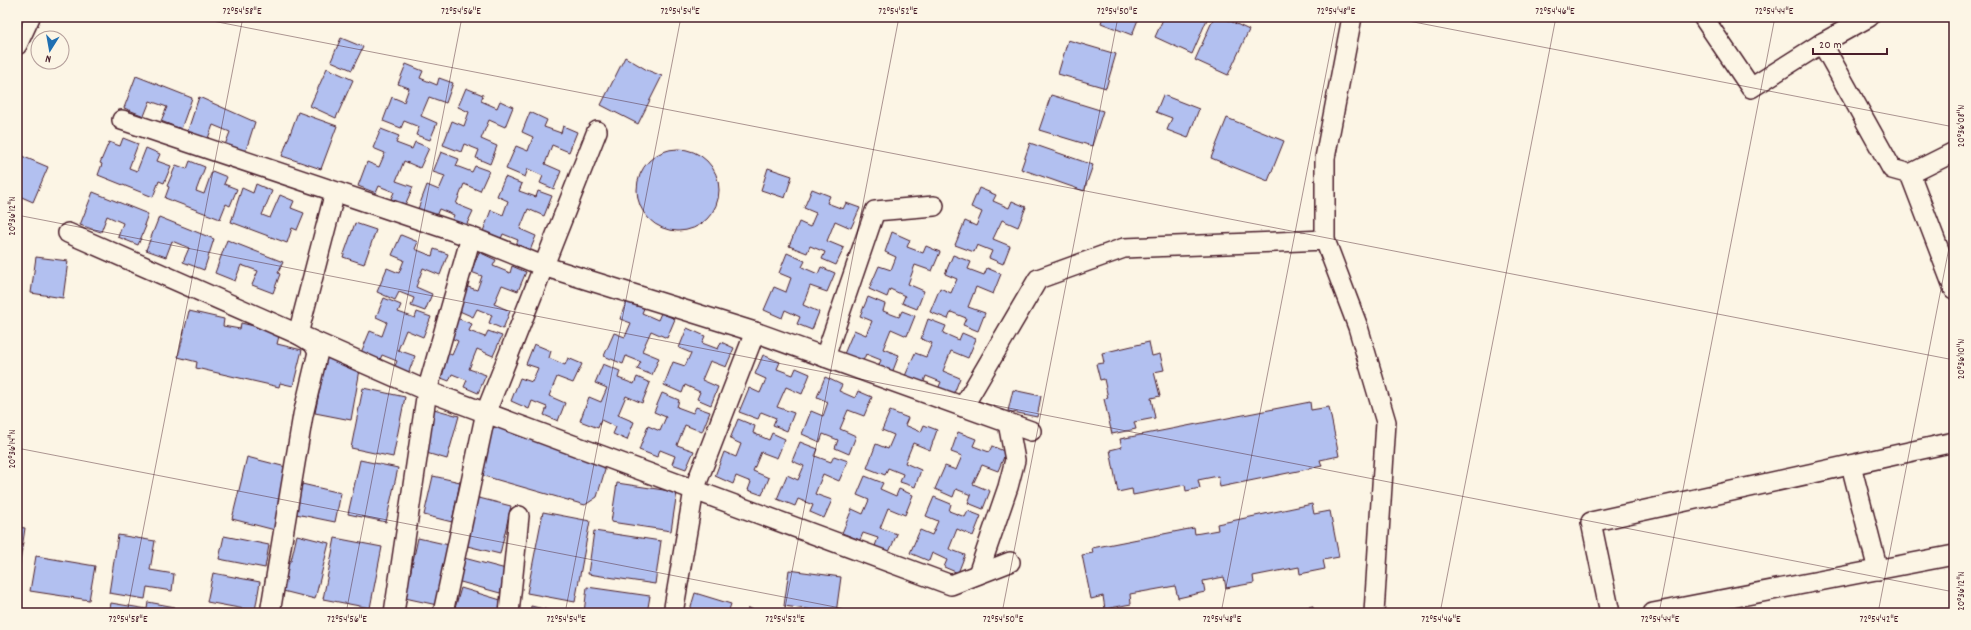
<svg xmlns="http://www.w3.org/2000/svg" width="1971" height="630" viewBox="0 0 1971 630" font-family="Dekko,sans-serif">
<rect width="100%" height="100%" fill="#fcf5e5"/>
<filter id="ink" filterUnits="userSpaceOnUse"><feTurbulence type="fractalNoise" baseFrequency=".025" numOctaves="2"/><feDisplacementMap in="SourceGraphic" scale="8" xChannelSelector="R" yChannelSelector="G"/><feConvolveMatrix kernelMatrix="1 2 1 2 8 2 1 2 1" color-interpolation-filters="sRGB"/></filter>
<g filter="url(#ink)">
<g fill="#b2c0f0" stroke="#4a1f2b">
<path d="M1103 17H1139L1132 35 1101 23Z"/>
<path d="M1164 17H1208L1192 54 1155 37Z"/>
<path d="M1214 17H1222L1249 30 1228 75 1195 60Z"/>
<path d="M341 38 363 47 352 70 331 61Z"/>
<path d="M1068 40 1116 54 1106 88 1058 74Z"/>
<path d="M625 57 647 70 662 76 638 124 601 105Z"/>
<path d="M406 64 423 71 420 78 437 85 439 78 453 83 446 103 429 97 421 116 437 123 430 140 416 135 419 127 404 121 401 128 383 121 392 97 404 102 409 88 398 84Z"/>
<path d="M327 68 353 80 336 118 310 106Z"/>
<path d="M136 76 192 98 181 129 161 121 167 107 150 101 144 116 124 108Z"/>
<path d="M466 88 483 95 481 101 497 108 500 101 513 107 505 127 489 120 481 139 497 146 490 164 476 158 479 150 464 144 461 152 443 145 452 121 464 126 469 112 458 107Z"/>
<path d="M1051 95 1103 111 1092 146 1039 130Z"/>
<path d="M1163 95 1199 109 1188 138 1167 130 1172 118 1156 112Z"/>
<path d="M199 97 255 122 245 153 225 145 230 132 213 125 207 141 187 133Z"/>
<path d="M298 112 337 126 321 169 282 156Z"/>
<path d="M530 112 547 120 544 127 561 133 563 126 577 132 569 152 552 145 545 164 561 171 554 189 540 183 543 176 528 169 525 177 506 169 516 146 528 151 533 137 522 132Z"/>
<path d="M1227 118 1284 141 1268 181 1211 158Z"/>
<path d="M381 129 399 136 396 143 412 149 415 142 429 148 420 168 404 161 396 181 413 187 405 205 391 199 394 192 379 186 376 193 358 186 367 162 379 167 385 153 373 148Z"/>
<path d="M123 138 138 144 129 168 137 171 146 148 160 154 157 161 171 166 164 183 159 181 153 197 98 175 102 164 100 163 109 142 120 146Z"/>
<path d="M1030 143 1093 165 1084 191 1021 169Z"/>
<circle cx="678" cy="190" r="41"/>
<path d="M441 152 459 159 456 166 472 172 475 166 489 171 480 191 464 184 456 204 473 211 465 228 451 222 454 215 439 209 436 216 418 209 427 185 439 190 445 176 433 172Z"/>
<path d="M17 154 48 167 33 202 17 195Z"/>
<path d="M190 161 205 167 196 191 204 194 212 171 227 177 224 184 237 189 230 206 226 204 220 219 165 198 169 187 167 186 176 165 187 169Z"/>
<path d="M768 168 792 176 785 198 761 190Z"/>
<path d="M505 177 522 184 519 191 536 197 538 191 552 196 544 216 528 209 520 229 536 236 529 253 515 247 518 240 503 234 500 241 482 234 491 210 503 215 508 201 497 196Z"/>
<path d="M256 184 272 191 262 215 270 218 280 195 294 201 291 208 304 213 297 230 292 228 287 243 231 222 242 188 253 193Z"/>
<path d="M979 188 996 195 993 201 1009 208 1012 201 1026 207 1018 227 1002 220 993 239 1010 246 1003 264 989 258 992 251 977 245 974 252 955 245 965 221 976 226 982 212 971 207Z"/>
<path d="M812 189 830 196 827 203 843 209 846 203 860 208 851 228 835 221 827 241 844 248 836 265 822 259 825 252 810 246 807 253 789 246 799 222 810 227 816 213 804 208Z"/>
<path d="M93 192 148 214 144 225 146 226 138 245 118 237 123 223 107 216 101 232 80 225Z"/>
<path d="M159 217 214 239 204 270 183 262 189 248 172 241 166 257 146 250Z"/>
<path d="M355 223 376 230 364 264 343 257Z"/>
<path d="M892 232 910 240 907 247 923 253 926 246 940 252 932 271 915 265 908 284 924 291 917 309 902 303 905 296 890 289 887 297 869 289 879 266 891 270 896 257 885 252Z"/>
<path d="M401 235 418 242 415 249 432 256 434 249 448 254 440 275 423 268 416 287 432 294 425 311 411 306 414 298 399 292 395 300 377 292 387 268 399 273 404 260 392 255Z"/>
<path d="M227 240 283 262 278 273 280 274 273 293 252 285 258 271 241 265 235 281 215 273Z"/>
<path d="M479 252 496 260 493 266 510 273 512 266 526 272 518 291 502 285 494 304 510 311 503 329 489 323 492 315 477 309 473 317 455 309 465 286 477 290 482 276 471 272Z"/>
<path d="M787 253 805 261 802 267 818 274 821 267 835 273 827 292 810 286 803 305 819 312 812 330 797 324 800 317 785 310 782 318 764 310 774 287 786 292 791 278 779 273Z"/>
<path d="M953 255 971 262 968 269 984 275 987 268 1001 274 993 294 976 287 968 307 985 313 978 331 963 325 966 318 951 312 948 319 930 312 940 288 951 293 957 279 945 274Z"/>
<path d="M36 257 68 261 63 298 31 293Z"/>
<path d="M868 297 885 304 883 311 899 317 902 311 915 316 907 336 891 329 883 349 899 355 892 373 878 367 881 360 866 354 863 361 844 354 854 330 866 335 872 321 860 316Z"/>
<path d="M384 298 401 305 398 312 415 318 417 312 431 317 423 337 406 330 398 350 415 356 408 374 394 368 397 361 382 355 379 362 360 355 370 331 382 336 387 322 376 317Z"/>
<path d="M627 299 645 306 642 313 658 320 661 313 675 319 667 338 651 331 642 351 659 358 652 375 637 369 641 362 626 356 623 364 604 356 614 333 625 337 631 323 620 319Z"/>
<path d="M189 311 224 319 223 326 240 329 241 323 280 332 277 344 302 350 293 386 280 383 279 387 196 368 197 362 178 357Z"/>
<path d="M454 317 472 324 469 331 485 337 488 331 502 336 493 356 477 349 469 369 486 375 478 393 464 387 467 380 452 374 449 381 431 374 440 350 452 355 458 341 446 336Z"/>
<path d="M928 319 946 326 943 333 959 340 962 333 976 339 968 358 951 351 943 371 960 378 953 396 938 389 941 382 926 376 923 384 905 376 915 353 926 357 932 343 921 339Z"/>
<path d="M687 328 705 336 702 343 718 349 721 342 734 348 726 367 710 361 702 380 718 387 711 405 697 399 700 392 685 385 682 393 664 385 673 362 685 366 691 353 679 348Z"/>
<path d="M1149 342 1152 356 1160 354 1164 370 1154 372 1160 396 1151 398 1155 418 1134 422 1136 429 1112 434 1104 399 1108 398 1104 379 1100 380 1096 364 1104 363 1102 353Z"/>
<path d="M534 344 551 351 549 358 565 365 568 358 582 364 573 383 557 377 549 396 565 403 558 421 544 415 547 407 532 401 529 409 511 401 520 378 532 382 538 368 526 364Z"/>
<path d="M763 355 780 362 777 369 793 375 796 368 810 374 802 394 786 387 777 407 794 413 787 431 773 425 776 418 761 412 758 419 739 412 749 388 760 393 766 379 755 374Z"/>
<path d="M326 357 361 364 351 420 315 413Z"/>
<path d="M603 364 620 371 618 378 634 384 637 377 650 383 642 403 626 396 618 415 634 422 627 440 613 434 616 427 601 420 598 428 580 421 589 397 601 402 607 388 595 383Z"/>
<path d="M825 377 842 385 839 391 855 398 858 391 872 397 864 416 848 410 840 429 856 436 849 454 835 448 838 440 823 434 820 442 802 434 811 411 823 416 828 402 817 397Z"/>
<path d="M363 388 405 397 393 457 351 448Z"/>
<path d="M1013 390 1041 396 1037 417 1008 411Z"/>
<path d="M662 393 679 400 677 407 693 413 696 407 710 412 702 432 685 425 677 445 694 451 686 469 672 464 675 456 660 450 657 457 639 450 648 426 660 431 666 417 654 412Z"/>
<path d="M1310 402 1311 410 1329 407 1339 456 1320 460 1322 466 1220 487 1218 476 1198 480 1200 488 1186 491 1185 485 1133 495 1132 489 1118 492 1110 450 1122 447 1120 439Z"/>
<path d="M434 409 459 416 447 459 423 452Z"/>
<path d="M890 411 908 418 905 425 921 432 924 425 937 430 930 450 913 443 905 463 921 470 915 487 900 482 903 474 888 468 885 475 867 468 876 444 888 449 894 435 882 430Z"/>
<path d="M738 419 755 426 753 433 769 440 772 433 785 439 777 458 761 452 753 471 769 478 762 495 748 490 751 482 736 476 733 484 715 476 724 452 736 457 741 444 730 439Z"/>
<path d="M496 426 598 455 605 470 597 497 585 505 484 476 475 462 483 436Z"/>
<path d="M958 432 976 439 973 446 989 452 992 446 1006 452 998 471 982 465 973 484 990 491 983 509 968 503 971 495 956 489 953 497 935 489 945 466 956 470 962 456 951 452Z"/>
<path d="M800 442 818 449 815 456 831 462 834 456 848 461 839 481 823 474 815 494 832 500 824 518 810 512 813 505 798 499 795 506 777 499 787 475 798 480 804 466 792 461Z"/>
<path d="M247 457 290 468 275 530 232 519Z"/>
<path d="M360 460 398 468 386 522 348 514Z"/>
<path d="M433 476 460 482 452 522 424 515Z"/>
<path d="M865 476 883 483 880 489 896 496 899 489 913 495 905 515 888 508 880 528 897 534 889 552 875 546 878 538 863 533 860 540 842 533 852 509 863 514 869 500 857 495Z"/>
<path d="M617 483 677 492 671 531 611 522Z"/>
<path d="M302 484 341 493 335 522 296 514Z"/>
<path d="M475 497 511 506 500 554 463 545Z"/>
<path d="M934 497 951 504 949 511 965 517 968 511 981 516 973 536 957 529 949 549 965 555 958 573 944 567 947 560 932 553 929 561 910 553 920 530 932 535 938 521 926 516Z"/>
<path d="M1312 504 1314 514 1330 511 1339 557 1323 560 1325 569 1300 574 1299 567 1253 576 1254 583 1226 588 1224 577 1203 581 1205 592 1178 598 1175 586 1130 594 1131 604 1105 609 1103 596 1091 599 1082 555 1093 553 1092 548 1194 528 1195 534 1218 530 1217 524Z"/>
<path d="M543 512 590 521 575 602 527 593Z"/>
<path d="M17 527 25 528 18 576H17Z"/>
<path d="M594 531 661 541 655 584 588 574Z"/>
<path d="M118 535 155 541 150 570 174 574 172 591 147 587 145 599 109 593Z"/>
<path d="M297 535 329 543 315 599 279 590 286 560 291 561Z"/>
<path d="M224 536 269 545 265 568 219 559Z"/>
<path d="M335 538 382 547 370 608 323 599Z"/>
<path d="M418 538 449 545 437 605 405 598Z"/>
<path d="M36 556 95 566 89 600 30 591Z"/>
<path d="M464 558 506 569 500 593 457 581Z"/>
<path d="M789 570 841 577 836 613 784 606Z"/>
<path d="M213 573 260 582 255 611 207 602Z"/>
<path d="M587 587 650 596 647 613H584Z"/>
<path d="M461 588 504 601 500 613H473L455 608Z"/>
<path d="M695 593 731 604 728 613H689Z"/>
<path d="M17 601 20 602 18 613H17Z"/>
<path d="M148 602 175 607 174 613H109L111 603 147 609Z"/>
<path d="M531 606 561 613H530Z"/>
<path d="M1313 606 1314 613H1277Z"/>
<path d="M748 608 764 613H747Z"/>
</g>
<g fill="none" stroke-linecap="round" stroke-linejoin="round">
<defs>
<g id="street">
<path d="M1703 17 1751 88 1822 43 1892 169 1910 174 1954 152"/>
<path d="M1822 43 1869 17"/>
<path d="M17 45 30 17"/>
<path d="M122 120 471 237 543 266 755 332 1031 431"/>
<path d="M1910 174 1954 289"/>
<path d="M68 233 427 391 951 585 1010 562"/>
<path d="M1325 240V158L1352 17"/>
<path d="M825 357 875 211 934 206"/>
<path d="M963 407 1038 279 1124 248 1325 240 1358 327 1386 422 1374 613"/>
<path d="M1851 465 1878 570"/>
<path d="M978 574 1008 487 1015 460 1008 423"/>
<path d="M270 613 303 415 318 352 313 343 298 334 335 192"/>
<path d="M394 613 427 391 471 237"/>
<path d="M443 613 486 412 597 131"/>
<path d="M509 613 519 516"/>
<path d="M673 613 694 490 755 332"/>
<path d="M1610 613 1591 522 1954 442"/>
<path d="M1653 613 1954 555"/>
</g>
</defs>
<use href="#street" stroke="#4a1f2b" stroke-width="22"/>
<use href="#street" stroke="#fcf5e5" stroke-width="19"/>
</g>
</g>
<path fill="none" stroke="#4a1f2b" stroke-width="1" stroke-opacity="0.45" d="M192 17 1954 360M1388 17 1954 127M17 53 24 17M17 215 1954 592M17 448 866 613M127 613 243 17M346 613 462 17M565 613 681 17M784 613 899 17M1002 613 1118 17M1221 613 1337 17M1440 613 1556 17M1659 613 1775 17M1878 613 1954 222"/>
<rect width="1971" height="630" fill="none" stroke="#fcf5e5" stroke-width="44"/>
<g transform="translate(50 50) rotate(191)"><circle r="19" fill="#fcf5e5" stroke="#b59f9b"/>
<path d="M0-3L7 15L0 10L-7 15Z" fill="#1f6fb2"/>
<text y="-6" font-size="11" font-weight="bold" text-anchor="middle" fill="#4a1f2b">N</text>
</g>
<path d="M1813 48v6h74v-6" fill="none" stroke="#4a1f2b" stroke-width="2"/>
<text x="1819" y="48" font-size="12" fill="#4a1f2b" stroke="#fcf5e5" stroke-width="3" paint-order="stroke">20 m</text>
<rect x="22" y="22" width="1927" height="586" fill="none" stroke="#4a1f2b" stroke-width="1.5"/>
<g font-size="10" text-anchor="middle" fill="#4a1f2b">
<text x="242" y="14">72°54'58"E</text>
<text x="461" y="14">72°54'56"E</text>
<text x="680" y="14">72°54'54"E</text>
<text x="898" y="14">72°54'52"E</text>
<text x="1117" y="14">72°54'50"E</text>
<text x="1336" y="14">72°54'48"E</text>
<text x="1555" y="14">72°54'46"E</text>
<text x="1774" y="14">72°54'44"E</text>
<text transform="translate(1960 126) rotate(-90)" y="4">20°36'08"N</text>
<text transform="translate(11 216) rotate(-90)" y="4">20°36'12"N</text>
<text transform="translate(1960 359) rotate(-90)" y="4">20°36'10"N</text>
<text transform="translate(11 449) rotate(-90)" y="4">20°36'14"N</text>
<text transform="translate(1960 591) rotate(-90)" y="4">20°36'12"N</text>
<text x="128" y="622">72°54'58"E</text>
<text x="347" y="622">72°54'56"E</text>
<text x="566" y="622">72°54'54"E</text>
<text x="785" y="622">72°54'52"E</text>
<text x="1003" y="622">72°54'50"E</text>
<text x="1222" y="622">72°54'48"E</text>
<text x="1441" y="622">72°54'46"E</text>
<text x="1660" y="622">72°54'44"E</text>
<text x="1879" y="622">72°54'42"E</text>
</g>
</svg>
